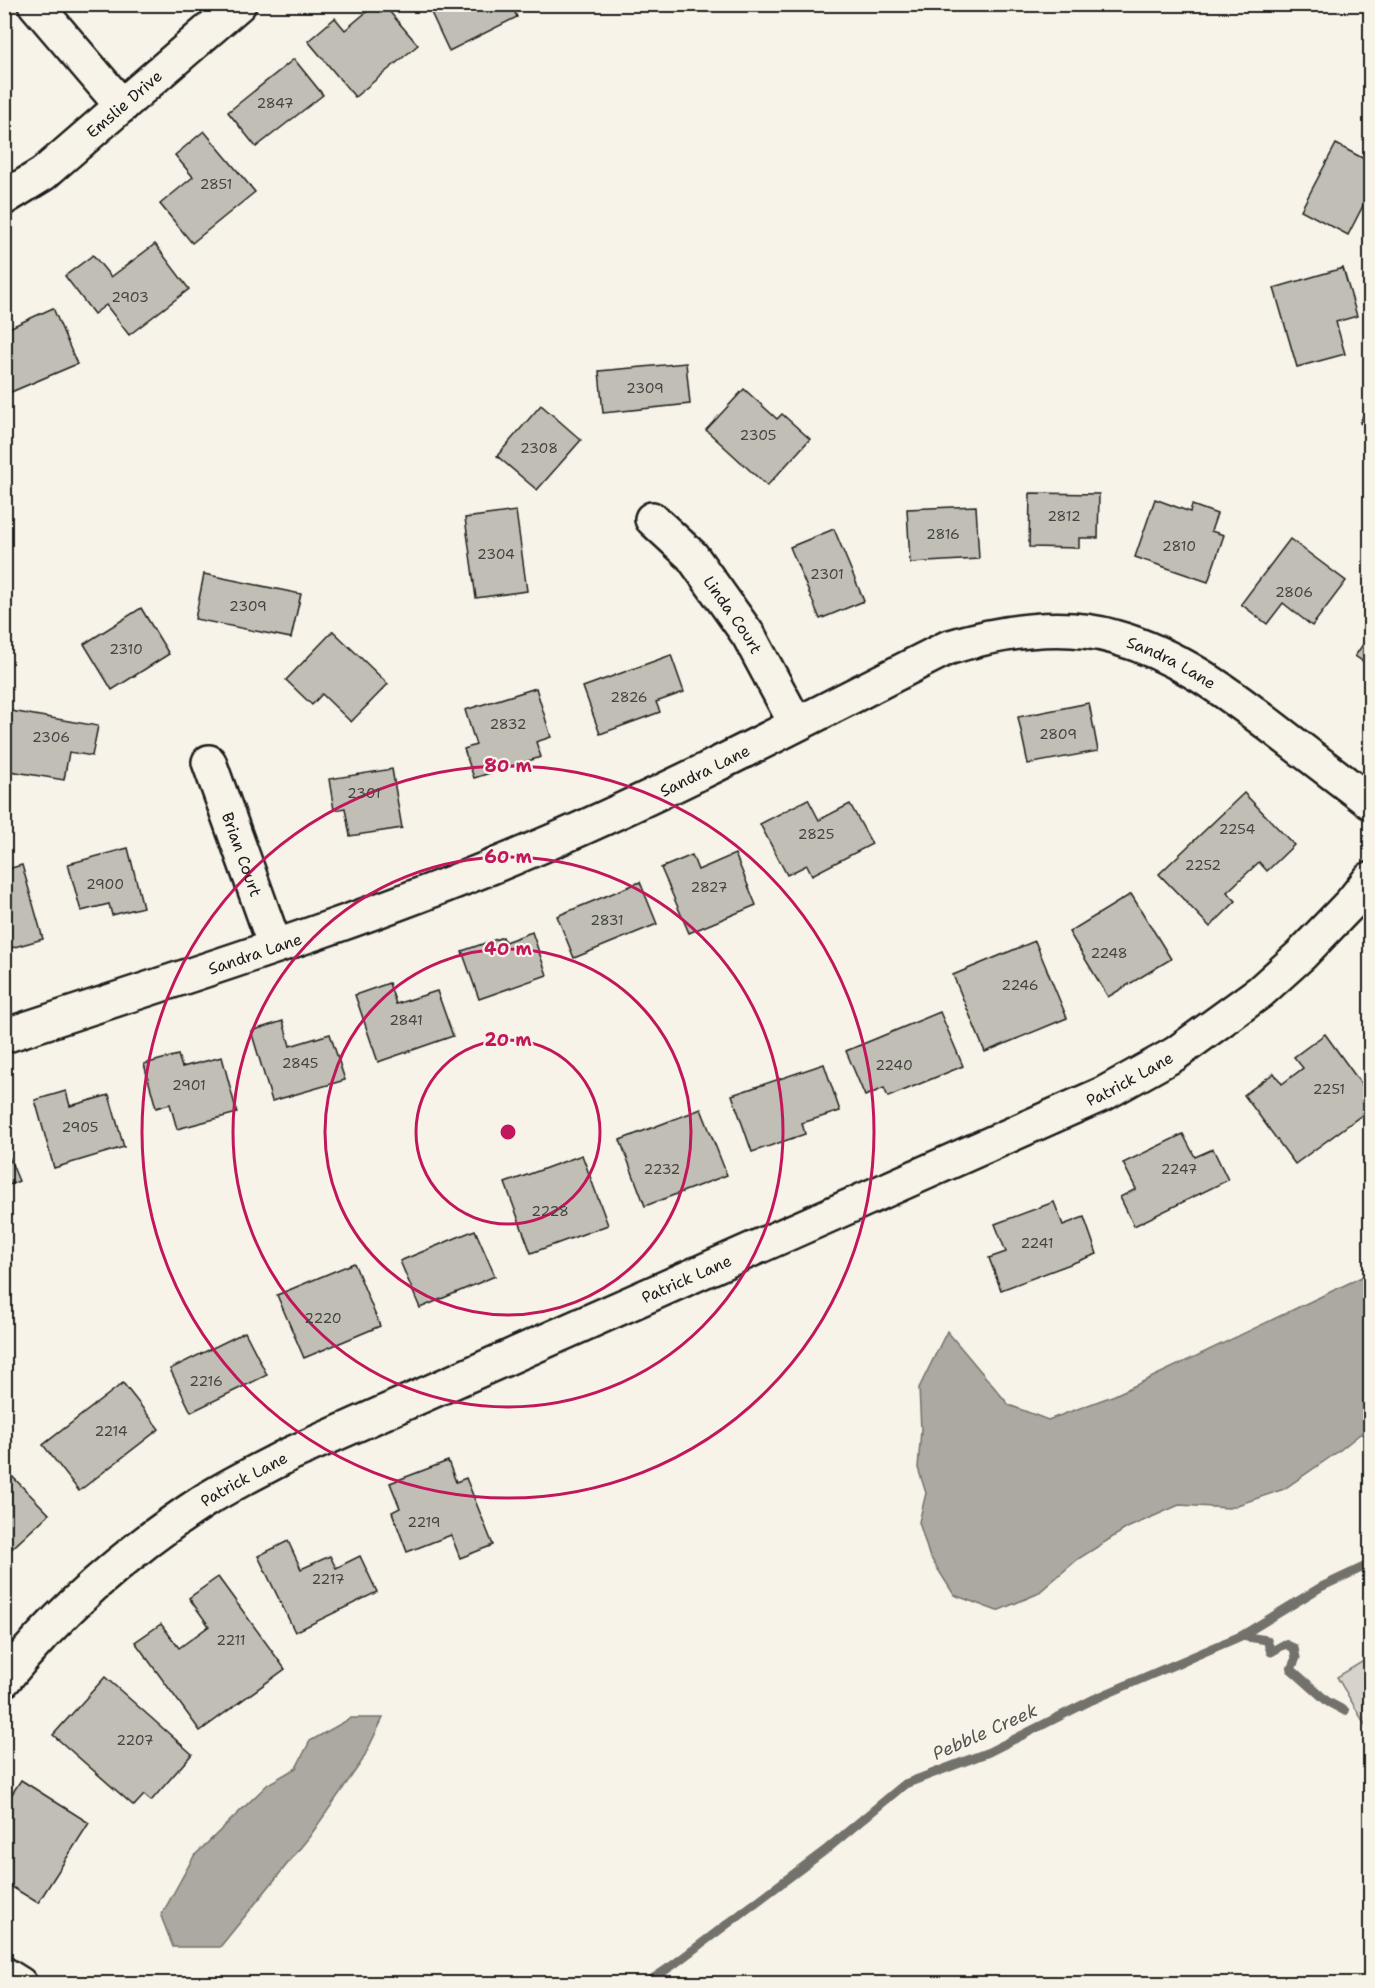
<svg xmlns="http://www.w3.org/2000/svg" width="1375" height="1988" viewBox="0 0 1375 1988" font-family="'Shantell Sans',sans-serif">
<rect width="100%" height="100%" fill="#f7f3e8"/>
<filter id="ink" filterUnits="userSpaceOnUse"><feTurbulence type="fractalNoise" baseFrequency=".0167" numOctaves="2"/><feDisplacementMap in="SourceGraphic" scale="12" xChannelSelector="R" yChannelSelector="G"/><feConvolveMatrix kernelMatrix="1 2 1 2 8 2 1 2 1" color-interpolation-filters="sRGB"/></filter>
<g filter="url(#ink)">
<path fill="#d7d3cb" stroke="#7a7874" stroke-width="1.5" d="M1370 1657V1733L1337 1677Z"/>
<g fill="#aca9a2" stroke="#72716c" stroke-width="1.5">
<path d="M1370 1273V1426L1339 1451 1284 1489 1229 1508 1179 1505 1127 1528 1078 1559 1037 1594 997 1611 954 1595 929 1555 919 1522 926 1493 918 1468 921 1430 919 1388 947 1331 1009 1405 1048 1420 1115 1395Z"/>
<path d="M351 1718H383L362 1761 310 1836 220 1947H173L161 1916 194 1856 268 1784 296 1768 310 1741Z"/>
</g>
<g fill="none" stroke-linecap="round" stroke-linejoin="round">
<g stroke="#72716c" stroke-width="9">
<path d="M1241 1636 1267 1640 1271 1652 1285 1644 1294 1648 1296 1658 1291 1669 1328 1702 1345 1711"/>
<path d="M645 1984 673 1965 827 1849 905 1784 989 1752 1092 1700 1241 1636 1321 1587 1370 1564"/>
</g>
</g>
<g fill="#c0beb5" stroke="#1c1c1c" stroke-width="1.5">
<path d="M376 4H383L418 45 355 97 308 41 335 18 345 30Z"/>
<path d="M427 4H511L517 17 449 51Z"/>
<path d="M294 59 323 95 256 147 228 112Z"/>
<path d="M204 131 255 192 192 243 160 204 193 177 175 155Z"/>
<path d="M1336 144 1370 162V192L1348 235 1301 210Z"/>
<path d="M155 244 189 289 129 335 106 305 94 314 65 276 93 255 111 277Z"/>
<path d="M1343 268 1357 316 1336 322 1345 354 1297 367 1274 288Z"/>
<path d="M53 308 77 364 4 395V319L9 328Z"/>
<path d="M686 363 690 404 603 413 599 371Z"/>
<path d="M744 389 777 419 782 414 810 439 767 486 706 430Z"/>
<path d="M1370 398V427L1360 423Z"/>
<path d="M541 405 581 440 537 490 497 456Z"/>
<path d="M1030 493 1099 494 1098 538H1079V548L1029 547Z"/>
<path d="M1155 499 1190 512 1192 505 1217 514 1211 531 1224 535 1208 582 1135 557Z"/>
<path d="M976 506 979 559 910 563 907 509Z"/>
<path d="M516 511 527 591 476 598 465 518Z"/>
<path d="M834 529 864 601 820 619 790 547Z"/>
<path d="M1290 539 1346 581 1312 626 1283 603 1267 624 1241 604Z"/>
<path d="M204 574 301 594 291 638 195 619Z"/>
<path d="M141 608 169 654 112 690 84 644Z"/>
<path d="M333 631 388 684 351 722 322 694 312 705 286 680Z"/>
<path d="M1370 634V666L1355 656Z"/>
<path d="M671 655 684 692 656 702 660 712 600 734 583 687Z"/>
<path d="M536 688 551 737 536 742 541 757 474 778 464 749 476 745 465 710Z"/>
<path d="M1089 703 1098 751 1028 764 1018 717Z"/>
<path d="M11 711 98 726 92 756 69 752 64 780 4 770V748Z"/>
<path d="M392 769 402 828 350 836 345 808 334 810 329 779Z"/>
<path d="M1244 793 1294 845 1267 871 1259 862 1227 892 1236 901 1210 927 1159 874Z"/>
<path d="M808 799 819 820 850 804 872 844 812 875 807 865 787 875 760 824Z"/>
<path d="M128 848 143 907 112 915 109 904 81 911 68 864Z"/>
<path d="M735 854 756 905 689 933 661 868 692 855 698 870Z"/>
<path d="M22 865 43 939 4 950V870Z"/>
<path d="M640 882 657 924 574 958 557 916Z"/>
<path d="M1131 894 1171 959 1108 997 1069 932Z"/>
<path d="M532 932 547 975 479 999 462 951 503 937 505 942Z"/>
<path d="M1035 941 1067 1018 985 1052 953 975Z"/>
<path d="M389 983 396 1004 437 991 453 1036 378 1062 355 995Z"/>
<path d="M940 1012 963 1066 888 1097 884 1088 865 1096 846 1051Z"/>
<path d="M283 1021 290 1046 330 1034 345 1080 272 1101 251 1031Z"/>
<path d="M1325 1034 1370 1096V1109L1295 1164 1244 1095 1274 1073 1282 1084 1303 1068 1294 1057Z"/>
<path d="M178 1055 182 1067 222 1057 237 1113 177 1129 170 1104 156 1108 144 1064Z"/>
<path d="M824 1064 840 1111 802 1123 805 1134 752 1152 732 1095Z"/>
<path d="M66 1091 70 1106 109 1095 124 1147 54 1168 35 1100Z"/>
<path d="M701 1109 727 1175 645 1206 620 1140Z"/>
<path d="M1183 1134 1195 1157 1213 1149 1228 1180 1134 1226 1120 1197 1136 1189 1123 1163Z"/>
<path d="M4 1145 19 1181 4 1187Z"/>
<path d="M582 1155 608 1225 531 1253 505 1183Z"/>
<path d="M1054 1202 1063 1225 1084 1217 1097 1254 1001 1290 989 1258 1006 1252 995 1224Z"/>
<path d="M475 1230 495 1276 420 1308 400 1261Z"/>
<path d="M354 1263 380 1326 304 1358 277 1295Z"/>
<path d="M245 1332 267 1375 191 1412 170 1369Z"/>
<path d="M123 1383 159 1429 79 1491 43 1445Z"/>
<path d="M448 1461 456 1482 466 1478 493 1545 460 1558 451 1535 407 1552 392 1512 400 1508 390 1483Z"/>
<path d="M4 1468 49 1514 4 1556Z"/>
<path d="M288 1541 301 1569 330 1556 336 1568 360 1556 377 1592 295 1632 258 1556Z"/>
<path d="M218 1577 285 1669 200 1731 135 1642 161 1624 179 1648 209 1626 189 1598Z"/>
<path d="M105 1677 192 1754 151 1801 144 1795 134 1806 53 1735Z"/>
<path d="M21 1780 89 1823 38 1903 4 1882V1806Z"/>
</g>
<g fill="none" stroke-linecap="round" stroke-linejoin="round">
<defs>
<g id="minor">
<path d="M35 4 122 106"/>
<path id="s1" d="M4 198 43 174 239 4"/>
<path id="s2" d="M652 519 692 556 749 636 796 724"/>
<path id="s3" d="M209 762 275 946"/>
<path id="s4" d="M4 1036C186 976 370 920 546 844 683 785 814 715 947 648 998 632 1062 622 1114 637 1176 654 1226 691 1276 730 1307 754 1339 778 1370 802"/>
<path id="s5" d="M4 1680C60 1610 129 1550 204 1501 231 1484 260 1470 288 1455L1105 1093 1175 1054 1260 992 1301 955 1351 903 1370 879"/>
<path d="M4 1974 20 1984"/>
</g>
</defs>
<use href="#minor" stroke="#1c1c1c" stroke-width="38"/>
<use href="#minor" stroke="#f7f3e8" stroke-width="33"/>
</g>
</g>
<g fill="none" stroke="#c2185b" stroke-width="3">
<circle cx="508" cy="1132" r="92"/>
<circle cx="508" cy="1132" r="183"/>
<circle cx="508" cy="1132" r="275"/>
<circle cx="508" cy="1132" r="366"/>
</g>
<g text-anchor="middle" stroke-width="4.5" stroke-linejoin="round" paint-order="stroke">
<g font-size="14" fill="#454442">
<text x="275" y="108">2847</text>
<text x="216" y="189">2851</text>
<text x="130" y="302">2903</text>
<text x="645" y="393">2309</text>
<text x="758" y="440">2305</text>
<text x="539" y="453">2308</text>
<text x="1064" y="521">2812</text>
<text x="943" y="539">2816</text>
<text x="1179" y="551">2810</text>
<text x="496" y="559">2304</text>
<text x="827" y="579">2301</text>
<text x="1294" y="597">2806</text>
<text x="248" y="611">2309</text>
<text x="126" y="654">2310</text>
<text x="629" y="702">2826</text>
<text x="508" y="729">2832</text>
<text x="1058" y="739">2809</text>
<text x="51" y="742">2306</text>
<text x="364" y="798">2301</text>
<text x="1237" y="834">2254</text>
<text x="816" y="839">2825</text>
<text x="1203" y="870">2252</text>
<text x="105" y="889">2900</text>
<text x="709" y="892">2827</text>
<text x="607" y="925">2831</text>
<text x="1109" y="958">2248</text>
<text x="1020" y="990">2246</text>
<text x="406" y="1025">2841</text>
<text x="300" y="1068">2845</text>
<text x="894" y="1070">2240</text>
<text x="189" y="1090">2901</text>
<text x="1329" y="1094">2251</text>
<text x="80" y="1132">2905</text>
<text x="662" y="1174">2232</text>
<text x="1179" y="1174">2247</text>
<text x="550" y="1216">2228</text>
<text x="1037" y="1248">2241</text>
<text x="323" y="1323">2220</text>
<text x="206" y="1386">2216</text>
<text x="111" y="1436">2214</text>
<text x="424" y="1527">2219</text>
<text x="328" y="1584">2217</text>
<text x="231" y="1645">2211</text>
<text x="135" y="1745">2207</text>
</g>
<g font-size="16" fill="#1c1c1c" stroke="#f7f3e8">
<text dy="6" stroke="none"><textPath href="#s1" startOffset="153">Emslie Drive</textPath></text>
<text dy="6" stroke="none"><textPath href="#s2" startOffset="126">Linda Court</textPath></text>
<text dy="6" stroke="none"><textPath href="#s4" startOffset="1254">Sandra Lane</textPath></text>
<text dy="6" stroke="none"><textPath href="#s4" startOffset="750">Sandra Lane</textPath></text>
<text dy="6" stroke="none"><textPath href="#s3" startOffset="98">Brian Court</textPath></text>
<text dy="6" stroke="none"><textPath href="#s4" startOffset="264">Sandra Lane</textPath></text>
<text dy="6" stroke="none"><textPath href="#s5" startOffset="1287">Patrick Lane</textPath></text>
<text dy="6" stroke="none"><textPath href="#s5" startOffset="801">Patrick Lane</textPath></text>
<text dy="6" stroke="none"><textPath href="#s5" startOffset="315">Patrick Lane</textPath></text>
</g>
<g font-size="18" font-style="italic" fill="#565452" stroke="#f7f3e8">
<text transform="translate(985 1732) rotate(-24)" y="6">Pebble Creek</text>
</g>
</g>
<circle cx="508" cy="1132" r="9" fill="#c2185b" stroke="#f7f3e8" stroke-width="3"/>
<g font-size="18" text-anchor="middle" font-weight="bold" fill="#c2185b" stroke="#f7f3e8" stroke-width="4.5" stroke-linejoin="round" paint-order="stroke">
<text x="508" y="772">80 m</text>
<text x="508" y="863">60 m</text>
<text x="508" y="955">40 m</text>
<text x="508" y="1046">20 m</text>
</g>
<rect width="1375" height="1988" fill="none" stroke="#f7f3e8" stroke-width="24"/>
<rect x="12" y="12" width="1351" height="1964" fill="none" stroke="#1c1c1c" stroke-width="2" filter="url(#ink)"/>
</svg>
